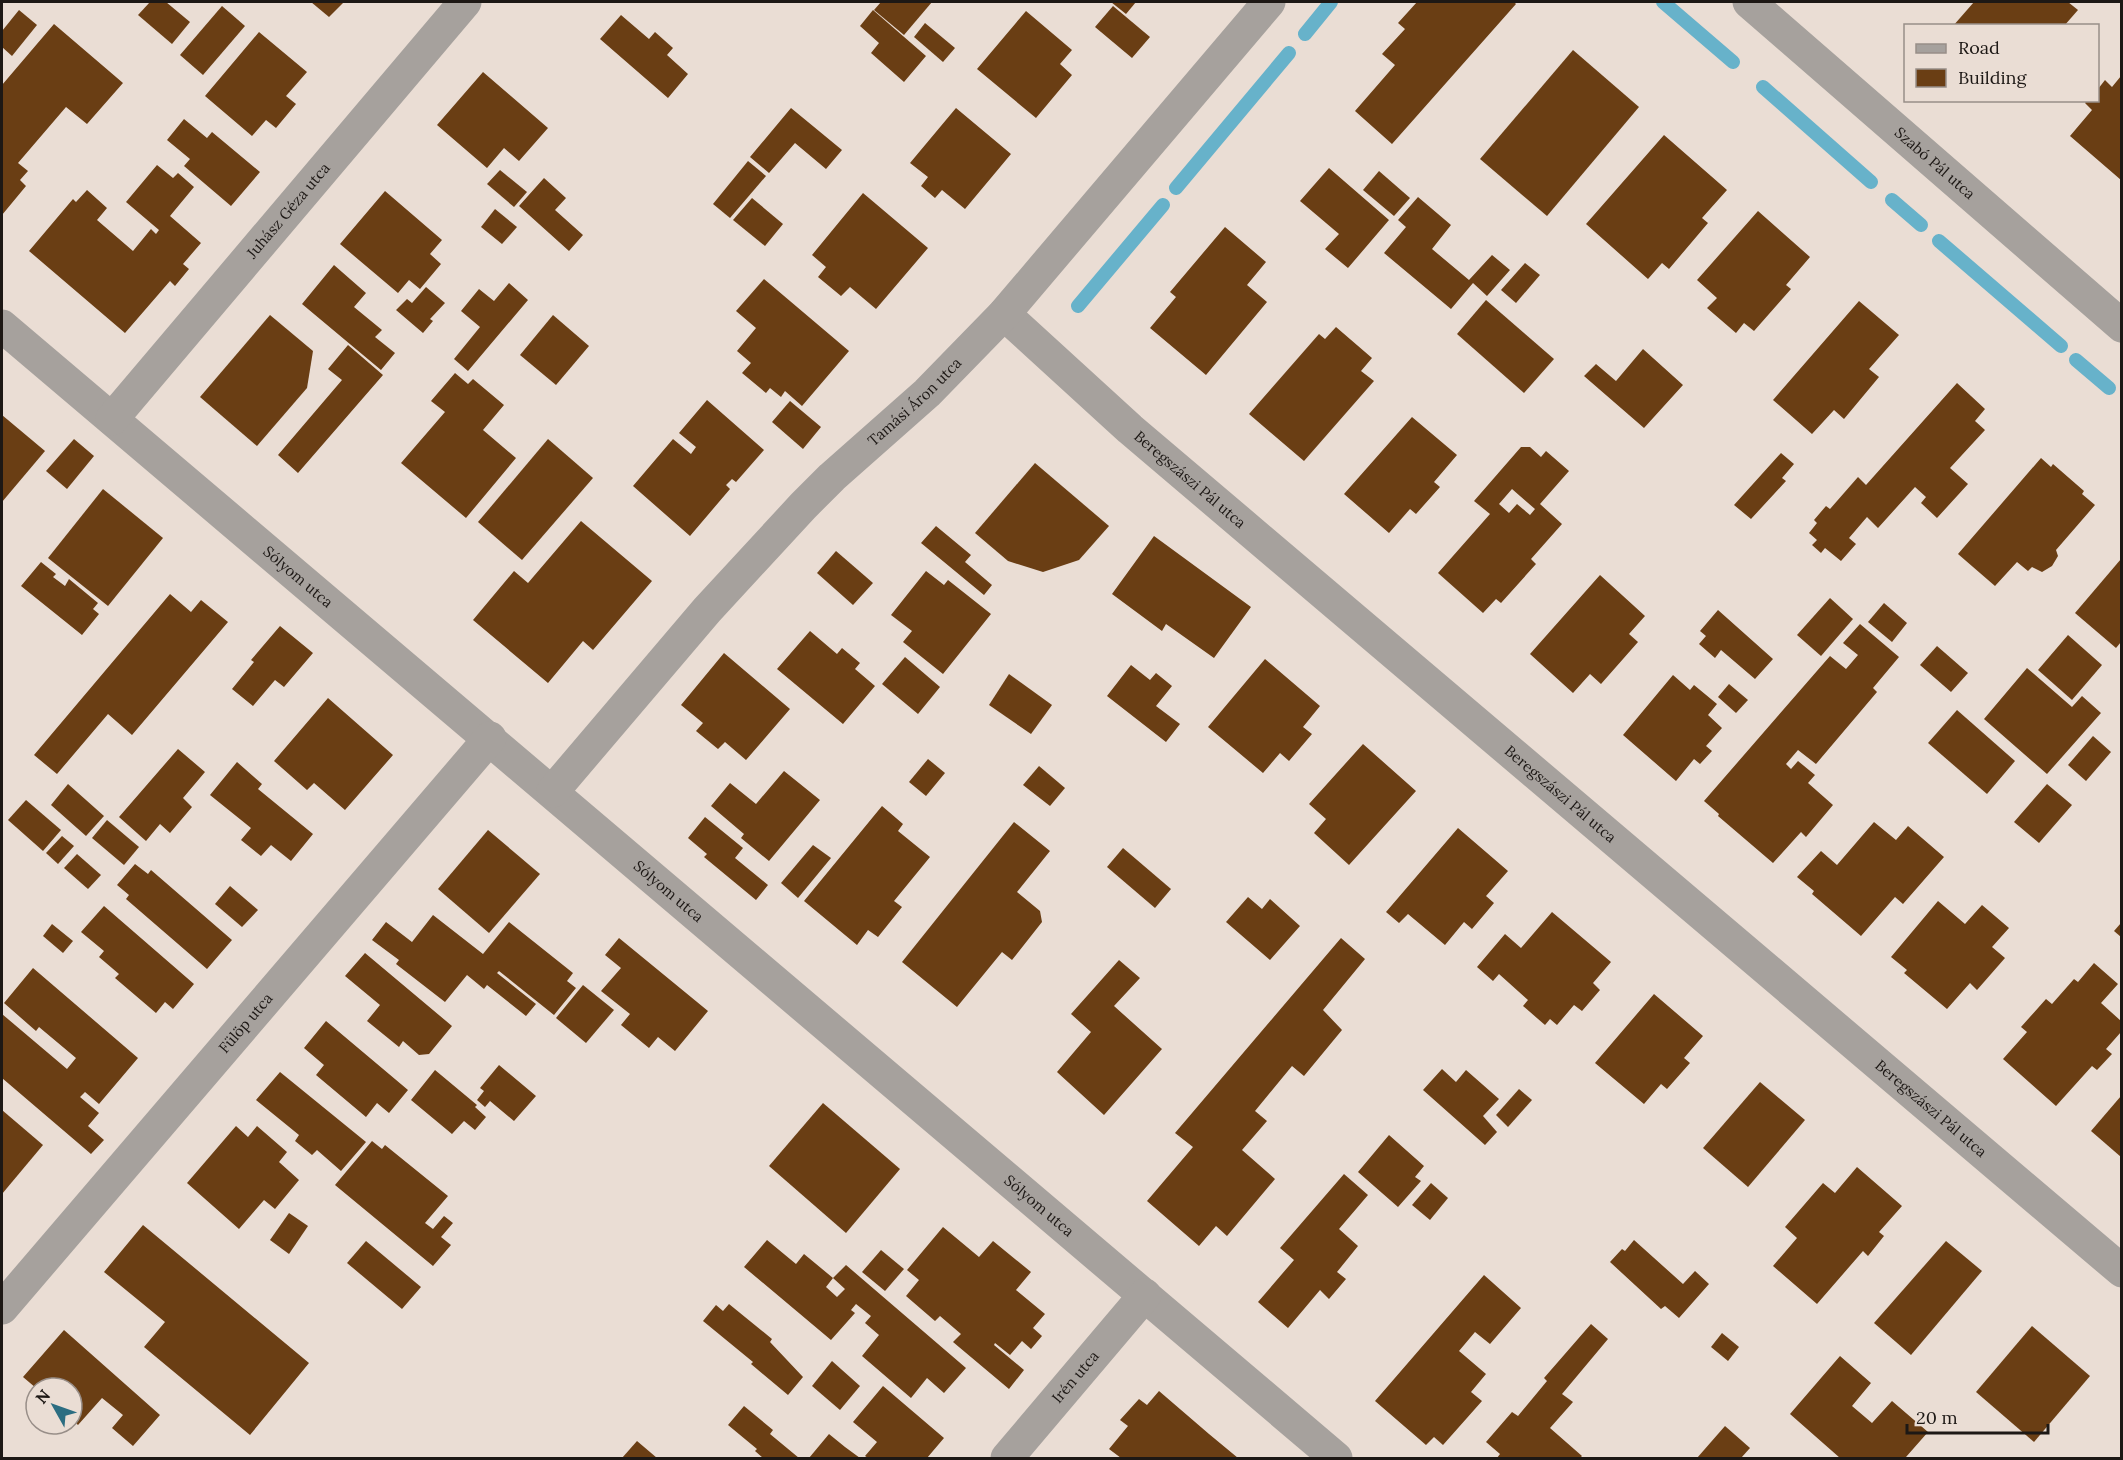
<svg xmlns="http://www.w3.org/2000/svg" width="2123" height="1460" viewBox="0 0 2123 1460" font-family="Lora,serif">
<rect width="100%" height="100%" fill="#eaddd4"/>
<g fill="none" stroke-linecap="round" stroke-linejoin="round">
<g stroke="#67b2ca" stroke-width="14">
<path d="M1663 2 1733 62"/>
<path d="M1305 34 1331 2"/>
<path d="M1763 87 1871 182"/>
<path d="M1176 188 1289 53"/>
<path d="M1892 200 1921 225"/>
<path d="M1939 241 2061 346"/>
<path d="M1078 306 1163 205"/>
<path d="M2076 360 2109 388"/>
</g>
</g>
<g fill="#6a3e14" fill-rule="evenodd">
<path d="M150 2H166L190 22 172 44 138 15Z"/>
<path d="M311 2H344L329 17Z"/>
<path d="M881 2H932L904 35 874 10Z"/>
<path d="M1111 2H1136L1126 14Z"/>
<path d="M1417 2H1514L1516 4 1392 144 1355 111 1395 65 1382 54 1405 29 1398 23Z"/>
<path d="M1974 2H2068L2078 10 2064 26H1953Z"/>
<path d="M222 6 245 26 203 75 180 55Z"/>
<path d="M1113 6 1150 37 1132 58 1095 27Z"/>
<path d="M19 10 37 25 12 56 2 47V31Z"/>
<path d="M873 10 926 56 904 82 871 53 879 43 860 26Z"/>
<path d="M1026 11 1072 50 1060 64 1072 75 1036 118 977 69Z"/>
<path d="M621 15 649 39 655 32 673 48 667 55 688 74 668 98 600 39Z"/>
<path d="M925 23 955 48 943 62 914 37Z"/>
<path d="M54 24 123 83 87 124 66 107 18 163 28 171 20 180 26 186 2 215V85Z"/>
<path d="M259 32 307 72 286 96 296 104 276 128 266 120 252 136 205 96Z"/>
<path d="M1573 50 1639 107 1547 216 1480 159Z"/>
<path d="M483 72 548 128 519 161 504 148 487 168 437 125Z"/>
<path d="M2121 76V180L2070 136 2092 110 2085 103 2087 100H2098V89L2105 80 2112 87Z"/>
<path d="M791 108 842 150 826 169 795 143 769 173 750 157Z"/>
<path d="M956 108 1011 154 965 209 942 190 935 198 921 186 928 177 910 163Z"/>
<path d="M184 119 207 138 212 132 260 172 231 206 184 166 190 159 167 140Z"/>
<path d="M1664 135 1727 190 1702 218 1708 223 1669 269 1662 263 1648 279 1586 224Z"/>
<path d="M748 161 766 176 730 218 713 204Z"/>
<path d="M157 165 173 178 178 173 194 187 170 216 201 243 183 264 189 269 175 286 170 281 125 333 29 251 73 199 76 202 87 190 107 208 97 220 133 251 151 229 156 234 159 230 126 202Z"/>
<path d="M1329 168 1389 220 1348 268 1325 249 1339 234 1300 201Z"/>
<path d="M500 170 527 192 514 207 487 184Z"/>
<path d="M1379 171 1410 198 1394 216 1363 190Z"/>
<path d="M544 178 566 198 555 210 583 235 569 251 519 206Z"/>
<path d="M385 191 442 240 430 254 441 264 420 289 409 280 398 293 340 244Z"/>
<path d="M863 193 928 248 876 309 850 287 841 296 818 277 826 267 812 255Z"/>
<path d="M1418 197 1451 225 1432 249 1469 280 1492 255 1510 270 1487 296 1473 283 1451 309 1384 253 1406 227 1398 220Z"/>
<path d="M752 198 783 224 765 246 733 220Z"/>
<path d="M495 209 517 227 502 244 481 227Z"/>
<path d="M1758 211 1810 257 1786 285 1791 289 1754 331 1744 323 1736 333 1707 308 1717 298 1697 280Z"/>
<path d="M1225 227 1266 262 1247 285 1267 302 1206 375 1150 328 1176 297 1170 292Z"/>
<path d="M1525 263 1540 275 1516 303 1501 290Z"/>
<path d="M334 265 366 293 354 307 382 330 375 337 395 353 381 370 302 304Z"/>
<path d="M764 279 849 351 802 406 785 391 781 397 770 388 766 393 742 373 751 363 737 351 756 328 736 311Z"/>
<path d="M509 283 528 300 468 371 454 359 480 327 461 311 479 289 494 301Z"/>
<path d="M426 287 445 303 430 319 433 321 423 333 396 310 407 299 412 303Z"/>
<path d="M1486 300 1554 359 1524 393 1457 334Z"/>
<path d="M1859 301 1899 335 1869 369 1879 377 1844 419 1834 410 1812 434 1773 400Z"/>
<path d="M270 315 313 351 307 388 257 446 200 397Z"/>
<path d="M553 315 589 346 556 385 520 355Z"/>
<path d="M1336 327 1372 358 1361 371 1374 381 1304 461 1249 414 1319 334 1325 339Z"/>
<path d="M348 345 383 375 298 473 278 455 342 380 328 369Z"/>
<path d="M1643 349 1683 385 1644 428 1584 376 1596 364 1616 381Z"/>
<path d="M455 373 468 384 473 379 504 405 483 430 516 458 466 518 401 463 445 412 431 401Z"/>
<path d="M1957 383 1985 409 1975 421 1985 430 1950 468 1968 484 1937 518 1921 503 1926 497 1915 487 1878 528 1867 517 1849 538 1856 544 1841 561 1825 548 1821 553 1812 545 1817 540 1809 533 1817 523 1814 520 1826 506 1830 509 1858 477 1866 485Z"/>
<path d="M707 400 764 450 736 482 732 479 726 485 730 489 690 536 633 486 673 439 691 454 696 447 679 433Z"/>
<path d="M790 401 821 427 803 449 772 422Z"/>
<path d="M2 415 45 451 2 502Z"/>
<path d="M1412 417 1457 455 1434 482 1440 487 1416 514 1410 509 1389 533 1344 494Z"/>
<path d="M74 439 94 456 67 489 46 471Z"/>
<path d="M548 439 593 478 522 560 478 522Z"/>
<path d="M1521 447H1530L1541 457 1546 451 1569 471 1540 504 1562 524 1531 559 1536 564 1501 603 1496 599 1483 613 1438 573 1490 514 1474 501ZM1512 489 1535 509 1530 515 1517 504 1509 513 1499 504Z"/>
<path d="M1781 453 1794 464 1782 478 1786 481 1751 519 1734 505Z"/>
<path d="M2041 458 2051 467 2053 464 2084 491 2082 494 2095 505 2056 550 2058 556 2052 566 2042 572 2032 567 2028 571 2017 562 1995 586 1958 554Z"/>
<path d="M1035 463 1109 526 1079 560 1043 572 1008 561 975 533Z"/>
<path d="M103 489 163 538 108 606 48 558Z"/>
<path d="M581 521 652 581 593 650 583 641 548 683 473 620 514 571 528 583Z"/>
<path d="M936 526 971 555 965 562 992 585 984 595 921 543Z"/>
<path d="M1154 536 1251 607 1214 658 1166 624 1162 631 1112 594Z"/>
<path d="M836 551 873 583 853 605 817 573Z"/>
<path d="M2121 559V642L2116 648 2075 613Z"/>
<path d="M41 562 56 574 53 577 65 586 69 579 98 603 93 609 99 614 82 635 21 586Z"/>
<path d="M926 571 944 585 948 580 991 614 943 674 903 642 912 631 891 615Z"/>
<path d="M1600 575 1645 616 1629 634 1638 642 1601 684 1590 674 1573 693 1530 654Z"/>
<path d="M170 594 191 612 201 600 228 622 132 735 108 714 57 774 34 755Z"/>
<path d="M1830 598 1853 619 1821 656 1797 635Z"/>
<path d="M1884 603 1907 623 1892 642 1868 622Z"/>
<path d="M1718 610 1773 659 1755 679 1721 650 1715 658 1699 644 1706 636 1700 631Z"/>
<path d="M1860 624 1899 657 1873 688 1877 692 1816 764 1798 750 1786 764 1791 769 1798 761 1815 775 1808 783 1833 805 1806 837 1801 832 1773 863 1718 816 1719 814 1704 801 1830 656 1846 669 1858 655 1843 643Z"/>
<path d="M280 626 313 653 284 687 275 680 253 706 232 689 254 662 251 660Z"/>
<path d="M810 631 837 654 842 648 860 663 855 669 875 686 843 724 777 669Z"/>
<path d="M2068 635 2102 665 2072 700 2038 670Z"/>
<path d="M1937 646 1968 673 1951 692 1920 665Z"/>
<path d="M724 653 790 709 746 760 725 742 718 749 696 731 703 723 681 705Z"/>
<path d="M905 657 940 687 918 714 882 684Z"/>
<path d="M1265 659 1320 706 1303 727 1312 734 1289 761 1280 753 1263 773 1208 727Z"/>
<path d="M1131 665 1150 680 1156 673 1172 686 1156 706 1180 724 1166 742 1107 696Z"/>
<path d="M2027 668 2072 707 2082 696 2101 713 2047 774 1984 719Z"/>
<path d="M1009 674 1052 705 1031 734 989 705Z"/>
<path d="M1673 675 1690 690 1694 685 1717 704 1708 715 1722 728 1706 746 1712 751 1700 764 1694 759 1676 781 1623 735Z"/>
<path d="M1729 684 1748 700 1736 713 1718 697Z"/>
<path d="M328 698 393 755 345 810 314 783 307 790 274 761Z"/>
<path d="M1957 710 2015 761 1987 794 1928 743Z"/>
<path d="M2093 736 2111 752 2086 781 2068 765Z"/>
<path d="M1363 744 1416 791 1349 865 1314 833 1326 819 1309 804Z"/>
<path d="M178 749 205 772 183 798 192 807 170 833 160 824 146 841 119 817Z"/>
<path d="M928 759 945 773 926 796 909 782Z"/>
<path d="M237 762 262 784 258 789 313 834 291 861 271 845 261 856 241 840 251 828 210 795Z"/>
<path d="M1039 766 1065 788 1050 806 1023 785Z"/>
<path d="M784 771 820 800 769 861 741 838 744 834 711 806 730 783 756 804Z"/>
<path d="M68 784 104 816 86 836 51 805Z"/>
<path d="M2047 784 2072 805 2039 843 2014 822Z"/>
<path d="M26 800 61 830 43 851 8 820Z"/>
<path d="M882 806 903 824 898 831 930 857 894 901 902 907 878 937 868 930 857 945 804 901Z"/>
<path d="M705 817 743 848 735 858 768 885 756 900 704 857 707 854 688 838Z"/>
<path d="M107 820 139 847 124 865 92 838Z"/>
<path d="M1014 822 1050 851 1017 892 1040 911 1042 922 1012 960 1002 952 957 1007 902 962Z"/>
<path d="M1874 822 1896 840 1908 826 1944 857 1903 904 1895 897 1861 936 1812 894 1814 891 1797 877 1821 851 1837 865Z"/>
<path d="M1458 828 1508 871 1486 896 1494 903 1472 929 1464 922 1445 945 1408 914 1399 923 1386 912Z"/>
<path d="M488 830 540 874 489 933 438 889Z"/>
<path d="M62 836 74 846 58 864 46 853Z"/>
<path d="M813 845 831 858 798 898 781 883Z"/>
<path d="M1123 848 1171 889 1155 908 1107 867Z"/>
<path d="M77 854 101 875 88 889 64 868Z"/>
<path d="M135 864 148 874 151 870 232 940 207 969 126 899 129 895 117 885Z"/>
<path d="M230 886 258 910 242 927 215 904Z"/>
<path d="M1248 897 1262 909 1270 899 1300 926 1270 960 1226 922Z"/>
<path d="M1938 901 1965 924 1982 905 2009 928 1992 947 2005 958 1977 990 1970 983 1947 1009 1904 973 1907 970 1891 957Z"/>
<path d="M104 906 194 984 173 1009 165 1002 156 1013 115 978 119 974 99 957 104 951 81 932Z"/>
<path d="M1552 912 1611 962 1593 983 1600 990 1582 1011 1574 1005 1557 1025 1550 1019 1545 1025 1523 1006 1528 1000 1499 974 1493 981 1477 967 1505 934 1521 948Z"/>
<path d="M433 915 483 954 509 922 573 973 567 981 576 988 554 1015 499 971 497 973 536 1004 526 1016 487 985 484 989 467 975 445 1002 396 964 399 960 372 940 386 922 412 942Z"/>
<path d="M2121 923V937L2114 931Z"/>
<path d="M52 924 73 941 63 953 43 936Z"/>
<path d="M619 938 708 1011 675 1051 658 1037 649 1048 621 1025 630 1014 601 991 621 968 605 955Z"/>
<path d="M1341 938 1365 959 1323 1010 1342 1030 1304 1076 1292 1066 1255 1111 1267 1121 1242 1150 1275 1179 1227 1236 1216 1226 1199 1246 1147 1201 1193 1147 1175 1133Z"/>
<path d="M365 953 452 1026 429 1054 419 1055 403 1041 399 1047 367 1021 380 1005 345 976Z"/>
<path d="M1119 960 1140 978 1114 1006 1162 1049 1104 1115 1057 1072 1091 1032 1071 1014Z"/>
<path d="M2094 963 2118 984 2101 1003 2121 1021V1032L2106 1049 2112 1054 2097 1070 2092 1066 2056 1106 2003 1059 2027 1032 2021 1027 2046 999 2052 1004 2074 979 2078 982Z"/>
<path d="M33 968 138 1058 99 1104 85 1092 80 1097 99 1113 88 1126 104 1140 91 1154 2 1078V1014L67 1069 76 1058 39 1027 36 1031 4 1003Z"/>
<path d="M583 985 614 1010 586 1043 556 1018Z"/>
<path d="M1654 994 1703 1036 1684 1058 1690 1063 1667 1089 1661 1084 1644 1104 1595 1063Z"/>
<path d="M326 1021 408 1090 389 1113 377 1103 366 1117 316 1075 324 1065 304 1048Z"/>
<path d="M499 1065 536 1096 514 1121 490 1101 485 1107 477 1100 484 1091 480 1088Z"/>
<path d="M1442 1069 1456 1082 1466 1070 1499 1099 1483 1116 1497 1132 1485 1145 1423 1090Z"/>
<path d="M435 1070 477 1105 475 1107 486 1117 475 1130 464 1121 452 1134 411 1100Z"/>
<path d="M280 1072 366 1142 341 1171 317 1150 312 1155 295 1141 299 1135 256 1100Z"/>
<path d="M1760 1082 1805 1120 1748 1187 1703 1148Z"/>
<path d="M1519 1089 1532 1100 1508 1127 1496 1115Z"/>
<path d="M2121 1096V1157L2091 1131Z"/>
<path d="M823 1103 900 1169 846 1233 769 1166Z"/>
<path d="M2 1110 43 1145 2 1194Z"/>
<path d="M236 1126 248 1137 257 1126 287 1152 279 1162 299 1180 275 1209 264 1200 239 1229 187 1183Z"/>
<path d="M1389 1135 1424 1166 1415 1177 1421 1181 1398 1207 1358 1172Z"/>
<path d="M372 1141 382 1149 385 1145 448 1196 425 1223 433 1229 444 1216 453 1223 441 1237 451 1245 433 1266 335 1185Z"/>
<path d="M1857 1167 1902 1206 1879 1232 1884 1236 1868 1256 1863 1251 1817 1304 1773 1266 1797 1238 1785 1227 1823 1183 1835 1193Z"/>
<path d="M1344 1174 1368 1195 1339 1229 1358 1246 1337 1272 1346 1279 1329 1299 1320 1290 1288 1328 1258 1302 1294 1260 1280 1248Z"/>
<path d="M1431 1183 1448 1198 1430 1220 1412 1205Z"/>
<path d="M289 1213 308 1226 289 1254 270 1240Z"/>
<path d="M143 1225 309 1363 250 1435 144 1347 165 1322 104 1272Z"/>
<path d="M943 1227 979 1257 993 1241 1031 1272 1016 1290 1045 1314 1033 1328 1042 1336 1031 1349 1022 1341 1010 1355 995 1343 994 1345 1024 1370 1009 1389 953 1342 961 1334 940 1316 935 1321 906 1296 919 1280 907 1270Z"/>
<path d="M767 1240 796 1264 804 1254 833 1278 846 1265 966 1368 944 1393 927 1378 911 1398 862 1356 879 1335 865 1323 871 1316 856 1304 851 1310 855 1313 831 1340 744 1267ZM833 1278 845 1289 837 1297 826 1287Z"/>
<path d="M1634 1240 1683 1284 1695 1271 1709 1284 1679 1318 1665 1306 1661 1309 1610 1262 1622 1249 1625 1251Z"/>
<path d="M366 1241 421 1287 402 1309 347 1263Z"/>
<path d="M1946 1241 1982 1271 1911 1355 1874 1323Z"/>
<path d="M881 1250 904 1269 885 1291 862 1272Z"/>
<path d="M1484 1275 1521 1308 1490 1344 1475 1332 1459 1351 1486 1374 1471 1392 1482 1401 1443 1445 1434 1437 1426 1445 1375 1401Z"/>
<path d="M729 1304 772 1339 770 1342 803 1377 788 1395 751 1364 753 1362 703 1321 716 1305 723 1311Z"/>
<path d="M1591 1324 1608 1339 1562 1394 1573 1402 1550 1428 1582 1456 1580 1458H1497L1500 1454 1486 1442 1512 1412 1518 1416 1547 1381 1544 1378Z"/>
<path d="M2032 1326 2090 1376 2034 1442 1976 1392Z"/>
<path d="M64 1330 160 1415 133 1446 112 1428 123 1415 102 1398 78 1425 72 1419V1388H36L23 1377Z"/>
<path d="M1722 1333 1739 1347 1728 1361 1711 1347Z"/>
<path d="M1840 1356 1871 1383 1852 1406 1872 1423 1892 1401 1928 1432 1906 1457 1908 1458H1840L1790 1414Z"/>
<path d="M832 1361 860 1386 840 1410 812 1386Z"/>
<path d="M883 1386 944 1438 927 1458H868L865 1456 877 1442 853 1422Z"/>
<path d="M1159 1391 1209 1434 1238 1458H1121L1109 1449 1128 1426 1120 1420 1139 1399 1147 1405Z"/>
<path d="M744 1406 773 1430 770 1434 799 1458H763L755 1451 757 1449 728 1425Z"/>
<path d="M1725 1426 1750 1448 1741 1458H1697Z"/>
<path d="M829 1434 845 1447 860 1458H809Z"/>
<path d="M637 1441 657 1458H622Z"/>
</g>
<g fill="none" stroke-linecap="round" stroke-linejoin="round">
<g stroke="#a6a19d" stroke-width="33">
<path id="s1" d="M1749 2 2122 326"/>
<path id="s2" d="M1004 314 1130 429 2122 1271"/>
<path id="s3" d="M2 326 1336 1458"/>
<path id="s4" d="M112 419 465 2"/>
<path id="s5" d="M553 791 707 610 803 506 832 477 927 393 1004 314 1269 2"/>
<path id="s6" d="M2 1308 490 738"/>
<path id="s7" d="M1007 1458 1145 1295"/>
</g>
</g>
<g text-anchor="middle" stroke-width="6" stroke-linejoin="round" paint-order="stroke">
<g font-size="15" fill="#1d1815" stroke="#eaddd4">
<text dy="5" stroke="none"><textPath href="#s1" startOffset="246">Szabó Pál utca</textPath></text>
<text dy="5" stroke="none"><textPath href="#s4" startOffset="273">Juhász Géza utca</textPath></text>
<text dy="5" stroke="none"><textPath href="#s5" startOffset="532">Tamási Áron utca</textPath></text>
<text dy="5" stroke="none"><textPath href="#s2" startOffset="249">Beregszászi Pál utca</textPath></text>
<text dy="5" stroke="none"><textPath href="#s3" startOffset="388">Sólyom utca</textPath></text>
<text dy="5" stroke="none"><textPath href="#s2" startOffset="735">Beregszászi Pál utca</textPath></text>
<text dy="5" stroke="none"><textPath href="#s3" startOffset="874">Sólyom utca</textPath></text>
<text dy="5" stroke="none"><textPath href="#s6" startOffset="375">Fülöp utca</textPath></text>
<text dy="5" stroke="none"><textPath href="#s2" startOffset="1221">Beregszászi Pál utca</textPath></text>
<text dy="5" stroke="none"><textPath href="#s3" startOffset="1360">Sólyom utca</textPath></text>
<text dy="5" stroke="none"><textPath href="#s7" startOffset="106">Irén utca</textPath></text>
</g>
</g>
<rect width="2123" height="1460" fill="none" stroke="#1d1815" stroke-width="6"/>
<rect x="1904" y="24" width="195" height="78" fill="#eaddd4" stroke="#988e88" stroke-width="1.5"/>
<rect x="1916" y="44" width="30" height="9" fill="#a6a19d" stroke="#988e88" stroke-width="1.5"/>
<text x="1958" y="54" font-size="18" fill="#1d1815">Road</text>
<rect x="1916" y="69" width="30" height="18" fill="#6a3e14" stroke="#988e88" stroke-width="1.5"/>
<text x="1958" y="84" font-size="18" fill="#1d1815">Building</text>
<g transform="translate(54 1406) rotate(310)"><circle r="28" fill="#eaddd4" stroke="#988e88" stroke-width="1.5"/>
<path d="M0-4.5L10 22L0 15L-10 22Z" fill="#2c6d81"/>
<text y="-9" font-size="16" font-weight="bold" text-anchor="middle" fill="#1d1815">N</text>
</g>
<path d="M1907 1424v9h141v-9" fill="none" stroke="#1d1815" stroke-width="3"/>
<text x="1916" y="1424" font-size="18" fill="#1d1815" stroke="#eaddd4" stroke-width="4.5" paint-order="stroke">20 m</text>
</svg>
